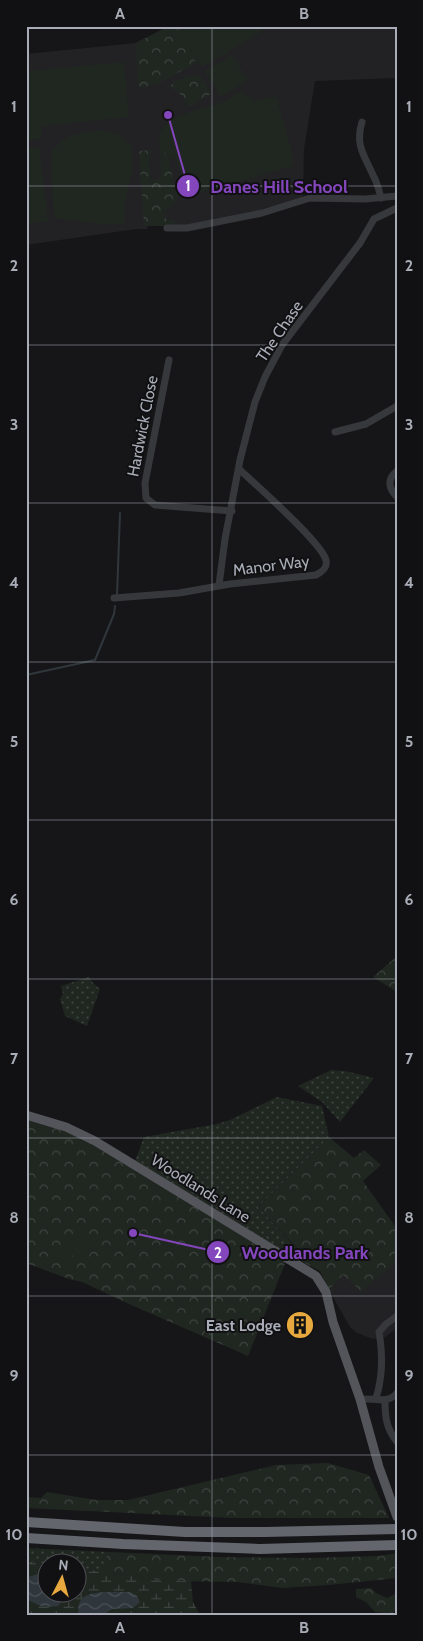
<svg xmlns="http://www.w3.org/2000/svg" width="423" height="1641" viewBox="0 0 423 1641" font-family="Cabin,sans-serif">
<defs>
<pattern id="grass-dots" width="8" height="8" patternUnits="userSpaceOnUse" patternTransform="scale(1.25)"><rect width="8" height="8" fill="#202721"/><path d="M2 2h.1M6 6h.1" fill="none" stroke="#3e443f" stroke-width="1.8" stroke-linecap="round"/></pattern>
<pattern id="forest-crowns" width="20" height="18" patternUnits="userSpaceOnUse" patternTransform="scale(1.25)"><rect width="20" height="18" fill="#202721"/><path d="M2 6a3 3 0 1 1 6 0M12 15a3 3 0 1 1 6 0" fill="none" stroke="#3e443f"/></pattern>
<pattern id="wetland-marsh" width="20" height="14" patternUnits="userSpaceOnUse" patternTransform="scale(1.25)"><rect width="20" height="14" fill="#202721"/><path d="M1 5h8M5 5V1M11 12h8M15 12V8" fill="none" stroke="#3e443f"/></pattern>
<pattern id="water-waves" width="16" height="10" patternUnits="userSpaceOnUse" patternTransform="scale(1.25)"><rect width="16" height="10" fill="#2f373d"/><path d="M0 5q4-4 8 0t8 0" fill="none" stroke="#4a5157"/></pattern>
</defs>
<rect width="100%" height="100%" fill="#161618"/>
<g fill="#222225">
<path d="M169 26H397V78L315 81 304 149 303 197 256 211 183 226H148L147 229H136L26 245V54L136 43Z"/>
<path d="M397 1261V1328L385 1337 373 1339 357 1333 350 1327 329 1290 343 1275 396 1262Z"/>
</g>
<g fill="url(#grass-dots)">
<path d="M89 977 93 983 100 989 87 1026 65 1016 60 999 63 994 61 986Z"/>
<path d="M331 1070 345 1071 374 1078 340 1122 322 1102 298 1086Z"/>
<path d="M277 1097 322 1106 329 1137 258 1207 297 1249 291 1256 135 1161 144 1137 217 1124 230 1120Z"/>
<path d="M26 1548 110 1552 104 1560V1572L78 1568V1564H47L26 1561Z"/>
</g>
<g fill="url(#forest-crowns)">
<path d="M169 26 181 27 196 63 159 83 141 88 138 85 136 43Z"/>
<path d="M197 74 204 81 211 94 188 107C184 97 179 91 169 87L175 81Z"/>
<path d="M160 148 169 156C168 165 176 187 178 198L176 202 164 212 166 219 175 222 176 226H147L144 224 139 151 152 150 149 157 150 179 156 180 161 177Z"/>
<path d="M397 956V992L373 977Z"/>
<path d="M26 1120 61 1129 100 1147 286 1261 248 1356 129 1304 82 1282 69 1279 26 1263Z"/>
<path d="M329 1137 354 1158 364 1150 381 1165 363 1181 397 1229 396 1262 361 1291 343 1275 329 1290 320 1271 291 1256 297 1248 258 1207Z"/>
<path d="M328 1463 369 1475 389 1518H232L26 1508V1497L41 1498 47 1492 96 1500H128L276 1465Z"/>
<path d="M110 1552 219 1557 311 1558 379 1556 397 1553V1578L329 1585 282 1588 238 1582 166 1581 104 1572V1560Z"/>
<path d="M371 1588 376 1593 387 1598 397 1593V1609L391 1614 375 1612 366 1602 356 1597V1589Z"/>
</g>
<path fill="url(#wetland-marsh)" d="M26 1561 47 1564 48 1594H78V1568L166 1581H191L193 1602 200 1615H30L26 1613Z"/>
<g fill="#202721">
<path d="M259 26 263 31 204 66 196 63 181 27Z"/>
<path d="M232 55 248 80 221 97 205 71Z"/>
<path d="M124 62 129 117 42 126 41 139 26 140V71Z"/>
<path d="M240 92 257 101 276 96 291 148 293 166 189 196 176 159 169 156 160 148C159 142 158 134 162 129 172 114 207 107 223 102 229 100 235 95 240 92Z"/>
<path d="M105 130 119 135 132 147 133 168 125 200V223L110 225 54 218 51 154C62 133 83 132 105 130Z"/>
<path d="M39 147 48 221 26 224V148Z"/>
<path d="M77 1231 87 1244 62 1264 52 1252Z"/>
</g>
<g fill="url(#water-waves)">
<path d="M38 1574 47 1575 48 1594H63L64 1598 58 1606 43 1607 26 1599V1578Z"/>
<path d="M130 1592 137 1596 140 1602 133 1608 112 1609 103 1615H79C73 1586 110 1593 130 1592Z"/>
</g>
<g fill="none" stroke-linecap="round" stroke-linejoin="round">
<g stroke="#2f373d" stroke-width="2">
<path d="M117 595 120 513"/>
<path d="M26 675 95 660 114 614 115 606"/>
</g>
<g stroke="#37383c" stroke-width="7">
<path d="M362 122C355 145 364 155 373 175 377 182 379 190 381 198"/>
<path d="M167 228H187L262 213 310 198 365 199 397 196"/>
<path d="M169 360 145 483 146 498 155 505 232 511"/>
<path d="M335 432 366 424 397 406"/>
<path d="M397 471C387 479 388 488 397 497"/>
<path d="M219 585 225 539 240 460 255 402 265 377 282 345 360 243 374 219 397 208"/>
<path d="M114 598 179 593 230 584 316 575C322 572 328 568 326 560 321 542 256 485 239 469"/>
<path d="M376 1398C383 1376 383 1355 379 1332L386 1324 397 1316"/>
<path d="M360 1399C373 1398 389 1404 397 1393"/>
<path d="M385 1400C385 1417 386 1428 397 1442"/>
</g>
<path stroke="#53555b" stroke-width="9" d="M26 1115 66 1127 95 1141 316 1276 326 1292 333 1322 360 1399 379 1467 397 1517"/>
<g stroke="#63666d" stroke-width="10">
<path d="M26 1522 185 1532H265L397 1529"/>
<path d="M26 1538 123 1544 260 1549 397 1545"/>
</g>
</g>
<path fill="none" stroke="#a9adb7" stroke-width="1" stroke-opacity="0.55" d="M212 26V1615M26 186H397M26 345H397M26 503H397M26 662H397M26 820H397M26 979H397M26 1138H397M26 1296H397M26 1455H397"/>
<defs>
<symbol id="building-disc" viewBox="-11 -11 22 22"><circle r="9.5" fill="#e7a93f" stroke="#111113"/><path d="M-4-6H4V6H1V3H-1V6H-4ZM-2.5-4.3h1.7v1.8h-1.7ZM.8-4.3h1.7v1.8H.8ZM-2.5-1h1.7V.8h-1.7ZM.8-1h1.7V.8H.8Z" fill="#111"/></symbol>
</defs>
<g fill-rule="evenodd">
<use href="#building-disc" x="284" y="1309" width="32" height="32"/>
</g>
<g text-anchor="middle" stroke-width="4" stroke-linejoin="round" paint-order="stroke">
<g font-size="16" fill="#a9adb7" stroke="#111113">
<text transform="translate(279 331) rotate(-56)" y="6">The Chase</text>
<text transform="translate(142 426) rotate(-79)" y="6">Hardwick Close</text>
<text transform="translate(271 565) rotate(-7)" y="6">Manor Way</text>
<text transform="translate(201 1188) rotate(32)" y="6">Woodlands Lane</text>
</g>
<g font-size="16" font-weight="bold" fill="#a9adb7" stroke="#111113" text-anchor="end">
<text x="281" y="1331">East Lodge</text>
</g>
</g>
<path fill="none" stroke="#8446bd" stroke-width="2" d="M168 115L188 186M133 1233L218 1252"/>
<g fill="#8446bd" stroke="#111113" stroke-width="2">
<circle cx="168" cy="115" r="5"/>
<circle cx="133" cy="1233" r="5"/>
<circle cx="188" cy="186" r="12"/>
<circle cx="218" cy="1252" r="12"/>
</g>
<g font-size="15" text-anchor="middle" font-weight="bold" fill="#fff">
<text x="188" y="191">1</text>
<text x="218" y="1258">2</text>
</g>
<g font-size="18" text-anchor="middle" font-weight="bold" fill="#8446bd" stroke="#111113" stroke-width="4" stroke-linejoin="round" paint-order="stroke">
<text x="279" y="193">Danes Hill School</text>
<text x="305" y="1259">Woodlands Park</text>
</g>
<rect width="423" height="1641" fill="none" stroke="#111113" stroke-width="55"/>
<g transform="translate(62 1578) rotate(6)"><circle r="24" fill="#111113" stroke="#4e4f55"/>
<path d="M0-4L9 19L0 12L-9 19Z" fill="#e7a93f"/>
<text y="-8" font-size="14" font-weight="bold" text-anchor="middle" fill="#a9adb7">N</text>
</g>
<rect x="28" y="28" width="368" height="1586" fill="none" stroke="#a9adb7" stroke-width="2"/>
<g font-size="16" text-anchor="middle" font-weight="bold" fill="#a9adb7">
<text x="120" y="19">A</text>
<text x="304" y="19">B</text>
<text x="14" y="112">1</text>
<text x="409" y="112">1</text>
<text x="14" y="271">2</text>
<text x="409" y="271">2</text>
<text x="14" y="430">3</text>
<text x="409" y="430">3</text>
<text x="14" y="588">4</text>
<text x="409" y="588">4</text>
<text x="14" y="747">5</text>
<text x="409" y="747">5</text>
<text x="14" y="905">6</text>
<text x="409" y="905">6</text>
<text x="14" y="1064">7</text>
<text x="409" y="1064">7</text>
<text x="14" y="1223">8</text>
<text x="409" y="1223">8</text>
<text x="14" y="1381">9</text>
<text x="409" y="1381">9</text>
<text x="14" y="1540">10</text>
<text x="409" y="1540">10</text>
<text x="120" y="1633">A</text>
<text x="304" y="1633">B</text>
</g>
</svg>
